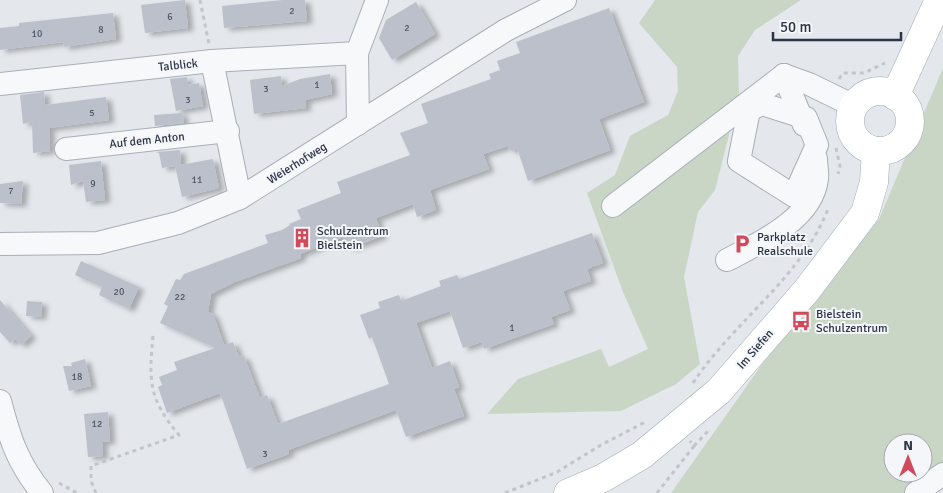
<svg xmlns="http://www.w3.org/2000/svg" width="943" height="493" viewBox="0 0 943 493" font-family="Signika,sans-serif">
<defs>
<filter id="shadow"><feDropShadow dx="5.5" dy="3" stdDeviation="2.5" flood-color="#0004"/></filter>
</defs>
<rect width="100%" height="100%" fill="#e4e7ec"/>
<g fill="#c9d6c5" fill-rule="evenodd">
<path d="M655 0H801L755 30 738 56 739 96 715 190 698 212 684 277 700 364 676 384 621 411 487 414 518 379 601 349 609 367 648 349 623 292 587 193 615 175 630 136 668 115 678 91 677 67 639 23Z"/>
<path d="M943 68V470L910 493H671L763 363 879 219ZM893 443H923V473H893Z"/>
</g>
<g fill="#bbc0ca" filter="url(#shadow)">
<path d="M185 0 188 28 145 33 141 5Z"/>
<path d="M283 0H305L307 21 224 28 222 6Z"/>
<path d="M416 2 435 34 392 60 379 38 386 20Z"/>
<path d="M609 8 644 102 599 119 610 150 528 181 517 148 510 151 508 146 483 154 489 169 430 190 436 210 417 217 413 204 376 218 382 236 350 248 343 237 300 254 301 258 235 282 211 294 208 312 213 314 224 345 233 342 239 357 244 356 260 398 267 395 278 424 389 384 372 337 369 339 360 315 380 308 378 302 399 295 401 301 441 286 439 281 457 275 459 279 592 233 603 263 587 269 591 281 563 291 570 310 551 317 554 324 484 349 482 342 463 348 450 311 416 323 432 368 450 361 459 387 454 389 464 416 406 437 396 410 288 450 289 454 247 469 220 393 167 413 158 387 162 385 159 377 177 370 174 362 215 348 160 323 168 306 164 304 176 279 180 280 184 274 268 243 265 235 282 230 290 225 289 224 301 219 297 210 341 193 337 182 410 155 400 133 428 123 421 104 491 79 489 74 500 70 497 61 520 53 516 42Z"/>
<path d="M113 13 116 39 64 47 63 42 0 50V28L19 26V23Z"/>
<path d="M330 74 332 94 305 100 306 108 254 114 250 80 281 76 282 86 300 79Z"/>
<path d="M187 77 188 85 199 83 203 106 176 111 170 79Z"/>
<path d="M44 92 45 105 106 97 109 120 49 128 50 151 33 153 32 122 23 124 20 95Z"/>
<path d="M182 113 184 123 155 126 154 115Z"/>
<path d="M180 150 181 165 162 168 159 153 156 152Z"/>
<path d="M213 159 219 188 182 197 175 166Z"/>
<path d="M101 161 105 200 86 202 83 181 71 185 69 165Z"/>
<path d="M23 181 21 204 0 203V184Z"/>
<path d="M81 261 139 287 129 309 99 295 102 287 75 275Z"/>
<path d="M0 300 31 336 21 345 15 339 10 343 0 332Z"/>
<path d="M27 301 42 302 41 317 26 316Z"/>
<path d="M85 359 91 386 69 391 63 366H72L71 363Z"/>
<path d="M108 412 110 441 102 442 103 456 88 457 84 414Z"/>
</g>
<g fill="none" stroke-linecap="round" stroke-linejoin="round">
<defs>
<g id="minor">
<path d="M212 61 240 198"/>
<path d="M784 75 804 125"/>
<path d="M784 75 809 84 854 106"/>
<path d="M0 84 212 61 357 53"/>
<path d="M762 104 806 118 817 145 794 196 739 161 749 110Z"/>
<path d="M358 124 357 53 377 0"/>
<path d="M66 149 228 131"/>
<path d="M613 206 784 75"/>
<path d="M0 244 98 243 178 223 240 198 506 30 565 0"/>
<path d="M727 260C759 243 812 220 817 179 818 173 816 166 816 159"/>
<path d="M0 401C10 439 17 462 42 493"/>
<path d="M916 493 943 474"/>
</g>
<g id="major">
<circle cx="880" cy="121" r="30"/>
<path d="M895 96 939 0"/>
<path d="M568 493 603 478 642 455 719 391 807 290 865 213 874 182 876 151"/>
</g>
</defs>
<use href="#minor" stroke="#a9aeb7" stroke-width="24"/>
<use href="#major" stroke="#a3abb8" stroke-width="29"/>
<g stroke="#c2c5cb" stroke-width="3" stroke-dasharray="4 4" stroke-linecap="butt">
<path d="M200 0 209 44"/>
<path d="M839 79 843 73H864L885 63"/>
<path d="M836 148 840 166 838 174"/>
<path d="M693 383C733 322 801 278 828 209"/>
<path d="M694 446 709 430"/>
<path d="M59 483 77 493"/>
<path d="M96 493 91 481V466L179 435C148 398 149 381 153 335"/>
<path d="M505 493 557 472 601 445 647 421"/>
<path d="M657 493 694 446 690 441"/>
</g>
<use href="#minor" stroke="#f7f8fa" stroke-width="22"/>
<use href="#major" stroke="#fff" stroke-width="28"/>
</g>
<defs>
<symbol id="building-bare" viewBox="-9 -9 18 18"><path d="M-4-6H4V6H1V3H-1V6H-4ZM-2.5-4.3h1.7v1.8h-1.7ZM.8-4.3h1.7v1.8H.8ZM-2.5-1h1.7V.8h-1.7ZM.8-1h1.7V.8H.8Z" fill="#d1495b" stroke="#f4f6f9" stroke-width="2.5" paint-order="stroke"/></symbol>
<symbol id="parking-bare" viewBox="-9 -9 18 18"><path d="M-3.5-5.5H1a3.5 3.5 0 0 1 0 7H-1V5.5H-3.5ZM-1-3.4V-.6H.8a1.4 1.4 0 0 0 0-2.8Z" fill="#d1495b" stroke="#f4f6f9" stroke-width="2.5" paint-order="stroke"/></symbol>
<symbol id="bus-bare" viewBox="-9 -9 18 18"><path d="M-5-6H5V4H4V6H2V4H-2V6H-4V4H-5ZM-3.5-4V0h7V-4ZM-3.5 1.2v1.5H-2V1.2ZM2 1.2v1.5H3.5V1.2Z" fill="#d1495b" stroke="#f4f6f9" stroke-width="2.5" paint-order="stroke"/></symbol>
</defs>
<g fill-rule="evenodd">
<use href="#building-bare" x="288" y="224" width="28" height="28"/>
<use href="#parking-bare" x="728" y="230" width="28" height="28"/>
<use href="#bus-bare" x="787" y="307" width="28" height="28"/>
</g>
<g text-anchor="middle" stroke-width="4" stroke-linejoin="round" paint-order="stroke">
<g font-size="10" fill="#4f5766">
<text x="292" y="14">2</text>
<text x="170" y="20">6</text>
<text x="407" y="31">2</text>
<text x="101" y="33">8</text>
<text x="37" y="37">10</text>
<text x="317" y="88">1</text>
<text x="266" y="92">3</text>
<text x="188" y="103">3</text>
<text x="92" y="116">5</text>
<text x="197" y="183">11</text>
<text x="93" y="187">9</text>
<text x="11" y="194">7</text>
<text x="119" y="295">20</text>
<text x="180" y="300">22</text>
<text x="512" y="331">1</text>
<text x="77" y="380">18</text>
<text x="97" y="427">12</text>
<text x="265" y="457">3</text>
</g>
<g font-size="12" fill="#2b3445" stroke="#f4f6f9">
<text transform="translate(178 65) rotate(-6)" y="4">Talblick</text>
<text transform="translate(147 140) rotate(-6)" y="4">Auf dem Anton</text>
<text transform="translate(297 163) rotate(-32)" y="4">Weierhofweg</text>
<text transform="translate(755 349) rotate(-49)" y="4">Im Siefen</text>
</g>
<g font-size="12" fill="#2b3445" stroke="#f4f6f9" text-anchor="start">
<text x="317" y="235">Schulzentrum<tspan x="317" dy="14">Bielstein</tspan></text>
<text x="757" y="241">Parkplatz<tspan x="757" dy="14">Realschule</tspan></text>
<text x="816" y="318">Bielstein<tspan x="816" dy="14">Schulzentrum</tspan></text>
</g>
</g>
<g transform="translate(908 458)"><circle r="24" fill="#f4f6f9" stroke="#a4a8b1"/>
<path d="M0-4L9 19L0 12L-9 19Z" fill="#d1495b"/>
<text y="-8" font-size="14" font-weight="bold" text-anchor="middle" fill="#2b3445">N</text>
</g>
<path d="M773 32v8h128v-8" fill="none" stroke="#2b3445" stroke-width="2.5"/>
<text x="780" y="32" font-size="15" fill="#2b3445" stroke="#f4f6f9" stroke-width="4" paint-order="stroke">50 m</text>
</svg>
